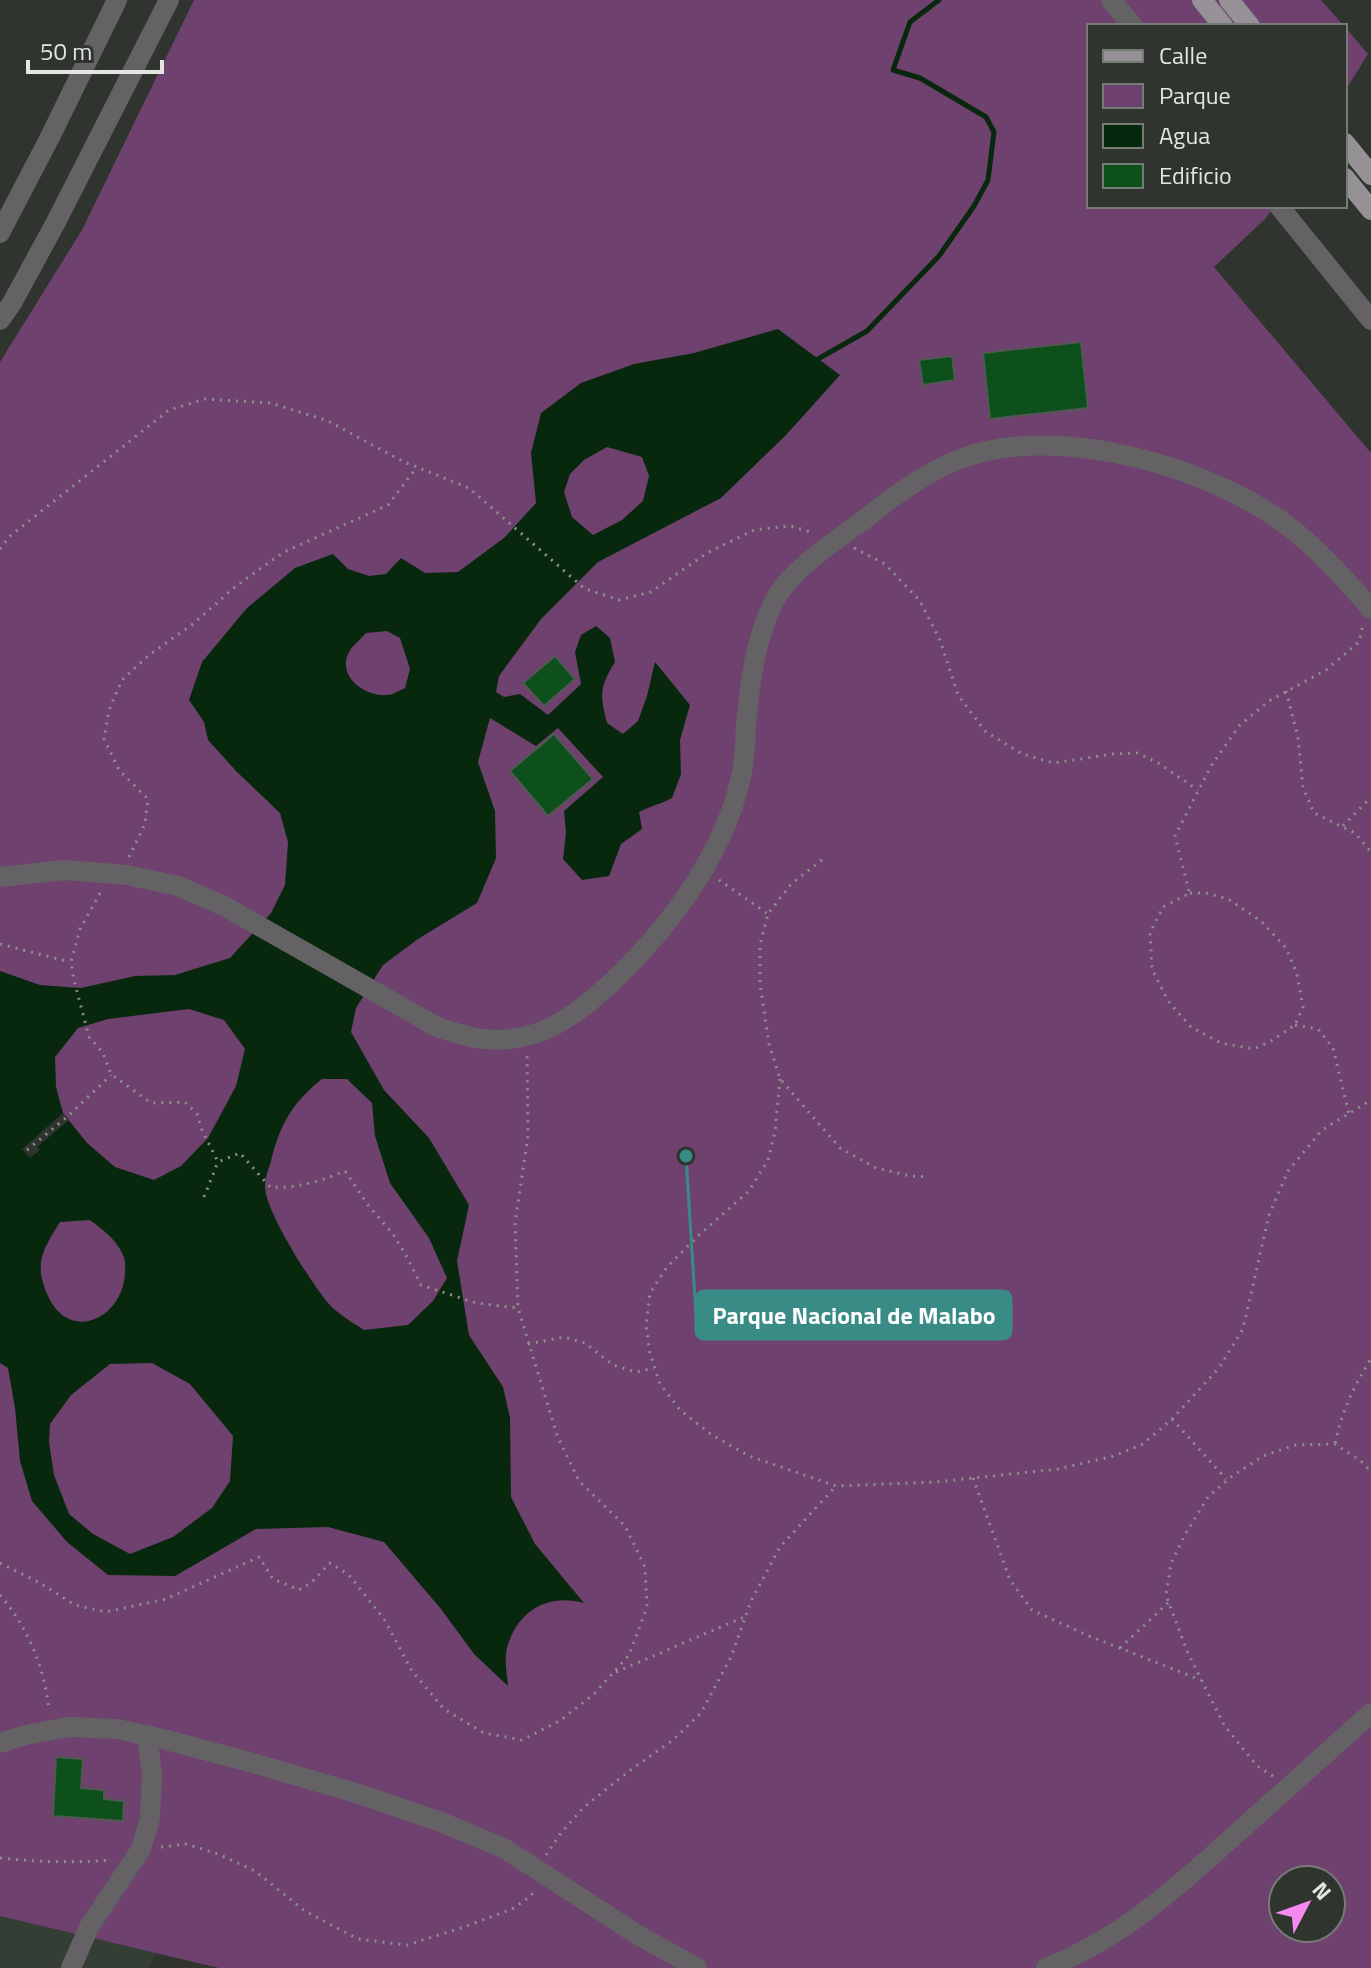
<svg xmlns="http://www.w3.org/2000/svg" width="1371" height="1968" viewBox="0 0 1371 1968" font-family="'Titillium Web',sans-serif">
<rect width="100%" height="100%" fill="#2f342f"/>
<path fill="#343e34" d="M0 1916 157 1953 148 1968H0Z"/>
<g fill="#6f416e" fill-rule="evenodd">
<path d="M194 0H1321L1344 26H1089V206H1274L1265 219 1214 267 1371 453V1968H219L0 1916V362L82 230ZM1283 1880H1331V1928H1283Z"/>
<path d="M1345 27 1368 54 1345 91Z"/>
</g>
<path fill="#07280c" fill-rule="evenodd" d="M778 329 840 375 786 435 721 498 598 562 541 619 499 676 496 692 504 697 520 694 548 715 581 684 575 652 581 635 596 626 610 638 615 662C599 688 600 694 607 723L623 734 638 721 647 696 655 662 690 705 680 740 681 774 672 798C661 804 650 806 639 812L642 829 621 844 609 876 582 880 563 859 566 833 564 811 603 777 558 728 536 746 490 718 478 762 495 811 496 858 477 903 418 939 383 965 356 1008 351 1032 384 1090 429 1138 469 1205 457 1261 469 1335 503 1387 510 1418 511 1497 535 1544 584 1603C548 1593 517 1611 507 1648 504 1659 507 1675 508 1686L474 1654 441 1609 384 1542 328 1527 256 1529 175 1576 108 1575 67 1542 32 1501 20 1461 15 1408 8 1368 0 1363V971L40 985 81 988 135 976 175 975 230 958 271 913 285 885 288 842 280 813 237 772 208 740 204 722 189 700 202 662 247 608 295 568 333 554 348 569 369 576 386 574 401 558 425 573 458 572 504 538 536 503 531 453 541 413 581 383 634 364 694 353ZM607 447 642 457 649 476 643 501 622 520 593 535 572 517 564 492 570 474 584 460ZM387 631 400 638 410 669 405 688C400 690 393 695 387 695 365 697 336 676 349 652 352 646 361 639 366 633ZM189 1009 224 1020 245 1049 236 1086 208 1138 181 1166 154 1180 115 1167 87 1143 63 1113 56 1087 55 1057 78 1028 108 1019ZM322 1079H347L372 1103 375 1136 390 1183 429 1238 447 1278 433 1301 408 1325 364 1330C352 1322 338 1314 329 1304 313 1286 263 1208 265 1185 265 1177 269 1168 271 1161 280 1124 293 1102 322 1079ZM90 1220C103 1230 116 1239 123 1255 126 1261 125 1267 125 1273 123 1318 70 1344 48 1296 33 1263 43 1250 60 1222ZM152 1363 190 1384 233 1436 230 1481 212 1508 173 1537 130 1554 93 1534 69 1514 54 1475 49 1442 50 1424 71 1395 110 1364Z"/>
<path fill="#2f342f" d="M63 1113 69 1120 37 1147 40 1150 30 1158 22 1149Z"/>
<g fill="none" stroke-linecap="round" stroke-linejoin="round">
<path stroke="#07280c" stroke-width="5" d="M818 359 867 331 939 256 974 206 988 180 994 132 986 117 920 78 893 70 910 22 939 0"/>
</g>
<g fill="#0d501b" stroke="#525853" stroke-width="2">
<path d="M1081 342 1088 408 990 419 983 353Z"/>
<path d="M952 356 955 380 923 385 919 360Z"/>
<path d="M555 656 575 679 544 706 523 683Z"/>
<path d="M554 734 593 779 548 816 510 771Z"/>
<path d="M56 1757 83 1759 81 1788 104 1790V1799L124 1801 123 1821 53 1816Z"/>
</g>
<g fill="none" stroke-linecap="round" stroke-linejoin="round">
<g stroke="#8c908c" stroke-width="3" stroke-dasharray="2 6" stroke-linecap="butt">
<path d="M854 548 885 564 920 601 940 640 958 695 985 731 1022 754 1054 763 1113 754 1137 753 1158 763 1198 790"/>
<path d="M0 549 10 536 169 410 205 399 271 403 328 421 404 462 469 488 585 589 620 600 651 592 707 553 754 530 790 526 814 533"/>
<path d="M1286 691 1298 737 1303 788 1314 813 1355 833 1371 852"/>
<path d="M1343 826 1371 797"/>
<path d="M129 857 145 824 148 799 119 770 104 739 109 710 122 680 149 655 193 624 236 586 284 552 388 505 417 467"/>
<path d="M822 860 791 884 768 914 760 945V984L769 1044 780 1079 840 1148 876 1168 910 1176 929 1177"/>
<path d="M719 880 768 914"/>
<path d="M1189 891 1175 836 1211 766 1240 725 1269 701 1326 670 1359 642 1363 625"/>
<path d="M100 893 80 929 71 962 74 980 89 1037 103 1053 111 1074 151 1103 185 1102 197 1114 202 1130 218 1162 240 1153 270 1187C296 1189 321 1181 345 1171L368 1205 393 1234 408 1259 421 1285 476 1303 518 1308"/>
<path d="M1190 893H1206L1228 899 1261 921 1286 948 1297 974 1303 1007 1295 1025 1271 1041 1254 1049 1221 1043 1191 1027 1168 1001 1152 969 1150 933 1163 907Z"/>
<path d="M0 944 70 962"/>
<path d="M1295 1025 1318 1029 1333 1048 1349 1114"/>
<path d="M780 1079 775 1132 768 1160 749 1191 698 1236 667 1267 650 1293 646 1326 650 1353 660 1384 680 1410 712 1435 749 1456 836 1486 936 1482 1058 1469 1114 1456 1143 1444 1172 1419 1219 1368 1243 1329 1269 1215 1288 1171 1322 1130 1371 1100"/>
<path d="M27 1150 67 1117 111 1075"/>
<path d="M204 1197 218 1162"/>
<path d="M528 1344 564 1337 585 1343 613 1365 636 1372 654 1368"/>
<path d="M1172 1419 1226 1479"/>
<path d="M1335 1443C1342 1412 1353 1387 1371 1359"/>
<path d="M973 1478 1010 1580 1032 1610 1089 1636 1201 1680"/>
<path d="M0 1563 40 1583 75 1605 106 1612 166 1599 259 1557 273 1579 299 1590 311 1583 330 1563 349 1575 384 1619 412 1671 444 1709 484 1733 522 1740 561 1720 595 1693 629 1655 647 1607 645 1567 625 1526 579 1481 557 1435 518 1308 515 1223 528 1136 527 1054"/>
<path d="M0 1595C28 1628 45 1668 49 1711"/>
<path d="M1120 1648 1169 1602"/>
<path d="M616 1672 744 1617"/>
<path d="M1273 1776 1257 1766 1224 1725 1187 1651 1166 1595 1171 1563 1186 1533 1208 1497 1231 1477 1263 1456 1295 1445 1335 1444 1361 1461 1371 1472"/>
<path d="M161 1847 186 1844 218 1854 255 1871 305 1911 358 1939 407 1945 464 1927 512 1909 531 1896 534 1891"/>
<path d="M546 1855 561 1833 583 1808 629 1771 673 1740 701 1713 731 1657 751 1601 780 1547 836 1486"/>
<path d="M0 1858C38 1862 74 1863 112 1860"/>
</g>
<g stroke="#656265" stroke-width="20">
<path d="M1111 0 1133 26"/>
<path d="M1279 206 1371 320"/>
<path d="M0 233 50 137 117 0"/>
<path d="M0 320 12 303 56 222 169 0"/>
<path d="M0 877 64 870 127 875 178 886 224 906 437 1027C472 1039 497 1045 534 1034 563 1025 589 1003 611 983 669 928 726 853 742 772 745 757 745 741 746 726 750 682 755 637 776 598 792 569 838 539 865 519 892 497 927 472 960 459 1058 421 1218 468 1297 533 1324 556 1348 582 1371 609"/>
<path d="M0 1743 26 1735 69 1727 117 1729 163 1739 253 1763 359 1794 441 1822 505 1849 638 1935 697 1968"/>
<path d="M71 1968 89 1927 141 1849 150 1818 152 1774 147 1735"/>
<path d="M1046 1968C1121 1939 1176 1888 1235 1835 1280 1795 1325 1754 1371 1713"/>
</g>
<g stroke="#969196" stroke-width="20">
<path d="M1202 0 1223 26"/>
<path d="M1229 0 1250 26"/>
<path d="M1345 143 1371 175"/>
<path d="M1345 178 1371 210"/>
</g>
</g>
<path fill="none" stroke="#398c85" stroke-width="3" d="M686 1156L696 1315"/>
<circle fill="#398c85" stroke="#2f342f" stroke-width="3" cx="686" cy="1156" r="8"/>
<rect fill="#398c85" stroke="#398c85" stroke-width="3" x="696" y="1291" width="315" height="48" rx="8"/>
<g font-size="24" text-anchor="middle" font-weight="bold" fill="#fff">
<text x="854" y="1324">Parque Nacional de Malabo</text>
</g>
<rect x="1087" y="24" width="260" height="184" fill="#2f342f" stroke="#777b77" stroke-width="2"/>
<rect x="1103" y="50" width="40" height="12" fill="#969196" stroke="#777b77" stroke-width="2"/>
<text x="1159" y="64" font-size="24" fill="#e3e6e3">Calle</text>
<rect x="1103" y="84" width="40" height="24" fill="#6f416e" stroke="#777b77" stroke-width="2"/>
<text x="1159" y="104" font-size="24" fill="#e3e6e3">Parque</text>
<rect x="1103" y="124" width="40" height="24" fill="#07280c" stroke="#777b77" stroke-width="2"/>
<text x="1159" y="144" font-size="24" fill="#e3e6e3">Agua</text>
<rect x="1103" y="164" width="40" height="24" fill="#0d501b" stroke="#777b77" stroke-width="2"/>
<text x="1159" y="184" font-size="24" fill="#e3e6e3">Edificio</text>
<g transform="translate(1307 1904) rotate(49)"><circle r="38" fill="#2f342f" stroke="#777b77" stroke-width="2"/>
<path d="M0-6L14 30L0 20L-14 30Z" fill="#f489f0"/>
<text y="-12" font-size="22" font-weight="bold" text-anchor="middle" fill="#e3e6e3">N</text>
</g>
<path d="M28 60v12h134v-12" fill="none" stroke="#e3e6e3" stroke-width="4"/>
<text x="40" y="60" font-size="24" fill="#e3e6e3" stroke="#2f342f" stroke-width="6" paint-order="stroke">50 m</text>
</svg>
